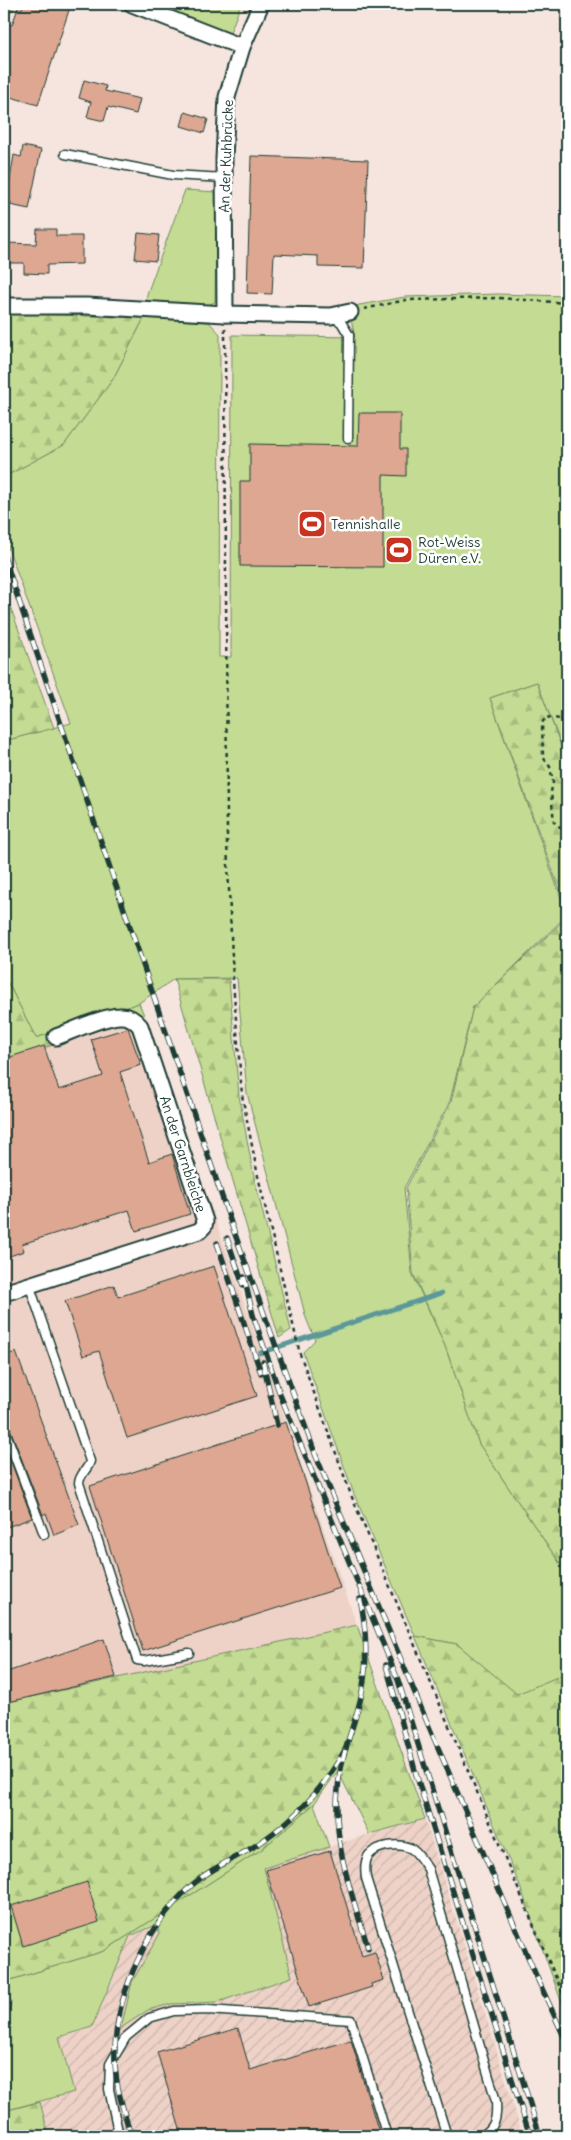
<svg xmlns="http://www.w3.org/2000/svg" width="571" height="2140" viewBox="0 0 571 2140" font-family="Delius,sans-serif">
<defs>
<pattern id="industrial-furrows" width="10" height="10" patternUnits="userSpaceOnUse" patternTransform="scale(1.25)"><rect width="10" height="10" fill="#eed2c7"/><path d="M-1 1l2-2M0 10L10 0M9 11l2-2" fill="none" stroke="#ccb5ac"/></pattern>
<pattern id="forest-firs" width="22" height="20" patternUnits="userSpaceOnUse" patternTransform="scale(1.25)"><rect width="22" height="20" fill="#c3db92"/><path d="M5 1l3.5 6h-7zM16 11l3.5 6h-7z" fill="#a7bd7e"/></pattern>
</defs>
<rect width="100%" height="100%" fill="#f5e5de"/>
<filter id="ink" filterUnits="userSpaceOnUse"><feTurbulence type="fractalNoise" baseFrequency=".02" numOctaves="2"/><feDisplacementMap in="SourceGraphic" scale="10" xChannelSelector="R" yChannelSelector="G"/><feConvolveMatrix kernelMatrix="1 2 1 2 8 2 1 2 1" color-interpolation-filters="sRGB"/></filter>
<g filter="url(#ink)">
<path fill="#eed2c7" d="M144 1015 357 1625 4 1703V1061Z"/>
<path fill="url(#industrial-furrows)" d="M425 1819 523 2136H49L40 2102 73 2092 59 2037 92 2027 130 1936 157 1925 264 1868 369 1834Z"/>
<g fill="#c3db92" stroke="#718c63">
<path d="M4 4H16L4 22Z"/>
<path d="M110 4H241L224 48Z"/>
<path d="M185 190 217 192 215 302 205 306 146 303 147 294Z"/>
<path d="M498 294 567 296V760L537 682 490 698 567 915 473 1007 450 1101 404 1188 412 1273 445 1346 479 1444 567 1574V1673L517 1695 457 1644 415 1636 354 1494 303 1352 315 1340 306 1318 247 1093 237 978 174 979 139 1003 36 1038 8 983 4 979V741L71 723 4 536V477L64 445 113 379 144 318 209 322 220 334 219 657H231L232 335 355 337 348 307 405 297Z"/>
<path d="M314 1804 329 1847 264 1868 292 1977 218 2002 171 2004 148 2010 121 2028 132 1982 160 1933 156 1925 130 1936 92 2027 59 2037 74 2092 4 2111V2023L7 2021 11 2001 4 1989V1982L104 1951 262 1849Z"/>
</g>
<g fill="url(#forest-firs)" stroke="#718c63">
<path d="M4 313 144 318 113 379 64 445 4 477Z"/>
<path d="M4 589 54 728 4 741Z"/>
<path d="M537 682 567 762V910L490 698Z"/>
<path d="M567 917V1574L479 1444 445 1346 413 1273 406 1188 451 1102 473 1007Z"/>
<path d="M4 979 8 983 36 1038 139 1003 144 1015 4 1061Z"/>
<path d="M174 979H229L239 1096 253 1172 291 1330 279 1338Z"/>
<path d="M357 1625 425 1819 369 1834 338 1771 314 1804 262 1849 104 1951 4 1982V1703Z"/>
<path d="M415 1636 457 1644 517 1694 567 1673V2010L561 2001 521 1889Z"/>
<path d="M4 1989 11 2001 7 2021 4 2023Z"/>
<path d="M40 2102 49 2136H4V2111Z"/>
</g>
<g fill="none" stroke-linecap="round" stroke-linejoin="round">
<path stroke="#5b989a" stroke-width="4.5" d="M260 1353 442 1293"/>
</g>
<g fill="#dda792" stroke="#1f3d34">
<path d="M23 4H37L48 7 49 4H71L38 105 4 95V24L12 25 18 8 22 9Z"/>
<path d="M84 80 106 86 105 91 140 99 136 114 108 107 104 121 87 117 91 102 79 98Z"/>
<path d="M185 112 208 119 204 133 181 126Z"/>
<path d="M23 146 41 150 29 209 10 205 11 202 4 200V184L9 185 14 155 21 157Z"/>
<path d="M251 156 368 160 364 268 318 267V256L274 254 272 294 247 293Z"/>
<path d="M37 229H56V236H82V264L47 265V274L24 273V263H4V243L36 244Z"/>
<path d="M138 233 159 235 156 261 135 259Z"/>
<path d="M359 413H400V449H406V476L383 475V567L240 566V481H250V444L358 446Z"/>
<path d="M128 1028 141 1065 120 1072 149 1162 172 1154 190 1214 136 1231 129 1210 22 1244 24 1251 4 1258V1210L10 1208 4 1188V1059L44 1046 59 1090 103 1076 91 1039Z"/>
<path d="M214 1266 257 1396 127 1438 99 1351 83 1356 65 1301 114 1285 118 1297Z"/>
<path d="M16 1352 79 1525 54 1535 46 1513 43 1515 9 1426 4 1422V1356Z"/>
<path d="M286 1422 340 1588 143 1651 90 1486Z"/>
<path d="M4 1443 32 1518 4 1528Z"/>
<path d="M104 1639 116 1677 4 1703V1673Z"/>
<path d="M330 1851 362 1956 375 1952 384 1980 371 1984 372 1987 309 2007 266 1870Z"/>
<path d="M87 1882 99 1922 23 1946 11 1906Z"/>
<path d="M238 2028 250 2070 351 2040 380 2136H182L157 2052Z"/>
</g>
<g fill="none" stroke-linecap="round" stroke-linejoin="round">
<defs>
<g id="lane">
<path d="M65 154 173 175 224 178"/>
<path d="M333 317 341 322 349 335 348 438"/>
<path d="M29 1284 90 1461C88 1470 80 1473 79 1483L137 1660 144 1661 189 1653"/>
<path d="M4 1428 44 1534"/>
<path d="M119 2136 109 2089 110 2064 126 2037 149 2018 174 2011 208 2010 351 2020 387 2136"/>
<path d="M447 2136 366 1878C365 1871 364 1861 369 1855 378 1845 398 1843 410 1848 417 1851 423 1862 428 1869L496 2101C497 2117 496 2128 481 2136"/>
</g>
<g id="street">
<path d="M132 4 242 47"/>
<path d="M4 306H87L225 314 331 316 350 312"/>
<path d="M225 314 224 159 227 97 242 47 261 4"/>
<path d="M4 1293 199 1231 204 1226 205 1221 140 1026C135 1020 129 1015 120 1016 104 1016 72 1031 56 1037"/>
</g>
</defs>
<use href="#lane" stroke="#1f3d34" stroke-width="11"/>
<use href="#street" stroke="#1f3d34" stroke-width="19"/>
<g stroke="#1f3d34" stroke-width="2.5" stroke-dasharray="4 4" stroke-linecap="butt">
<path d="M364 309 406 300 499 298 567 303"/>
<path d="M225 328 227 843 233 981 242 1095 258 1176 300 1354 351 1495 567 2004"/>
<path d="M567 720 546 717 542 723 543 757 550 767 553 782 551 792 554 822 567 833"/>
</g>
<use href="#lane" stroke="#fff" stroke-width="8"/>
<use href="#street" stroke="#fff" stroke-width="15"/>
<defs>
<g id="rail">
<path d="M4 557 232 1226 316 1456 427 1722 538 1980 567 2043"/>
<path d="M227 1238 243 1285"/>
<path d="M217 1243 261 1373"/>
<path d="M244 1277 253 1315 281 1397 398 1680 540 2136"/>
<path d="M263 1362 277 1425"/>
<path d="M360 1599C367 1629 368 1666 361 1697 354 1727 340 1757 338 1789 332 1844 353 1897 368 1948"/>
<path d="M386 1665 416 1774 530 2136"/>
<path d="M131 2136C124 2112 116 2088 115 2063 112 1997 150 1916 202 1877 220 1864 242 1855 261 1842 298 1816 324 1788 346 1748"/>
</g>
</defs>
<use href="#rail" stroke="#1f3d34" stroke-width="5.5"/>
<use href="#rail" stroke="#fff" stroke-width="4" stroke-dasharray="11" stroke-linecap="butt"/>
</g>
</g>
<defs>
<symbol id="stadium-square" viewBox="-11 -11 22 22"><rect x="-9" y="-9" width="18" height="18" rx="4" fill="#c8321e" stroke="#fff"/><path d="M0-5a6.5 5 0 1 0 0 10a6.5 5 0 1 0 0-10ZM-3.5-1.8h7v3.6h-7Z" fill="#fff"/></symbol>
</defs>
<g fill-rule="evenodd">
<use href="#stadium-square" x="296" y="508" width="32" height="32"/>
<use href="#stadium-square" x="383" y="534" width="32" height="32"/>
</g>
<g text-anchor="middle" stroke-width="5" stroke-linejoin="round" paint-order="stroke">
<g font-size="14" fill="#1f3d34" stroke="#fff">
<text transform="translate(226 156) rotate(-88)" y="5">An der Kuhbrücke</text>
<text transform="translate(183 1154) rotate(72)" y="5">An der Garnbleiche</text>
</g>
<g font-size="14" fill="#1f3d34" stroke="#fff" text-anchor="start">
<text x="331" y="529">Tennishalle</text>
<text x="418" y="547">Rot-Weiss<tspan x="418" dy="16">Düren e.V.</tspan></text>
</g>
</g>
<rect width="571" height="2140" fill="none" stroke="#fff" stroke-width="20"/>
<rect x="10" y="10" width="551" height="2120" fill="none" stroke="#1f3d34" stroke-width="2" filter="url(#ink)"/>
</svg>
